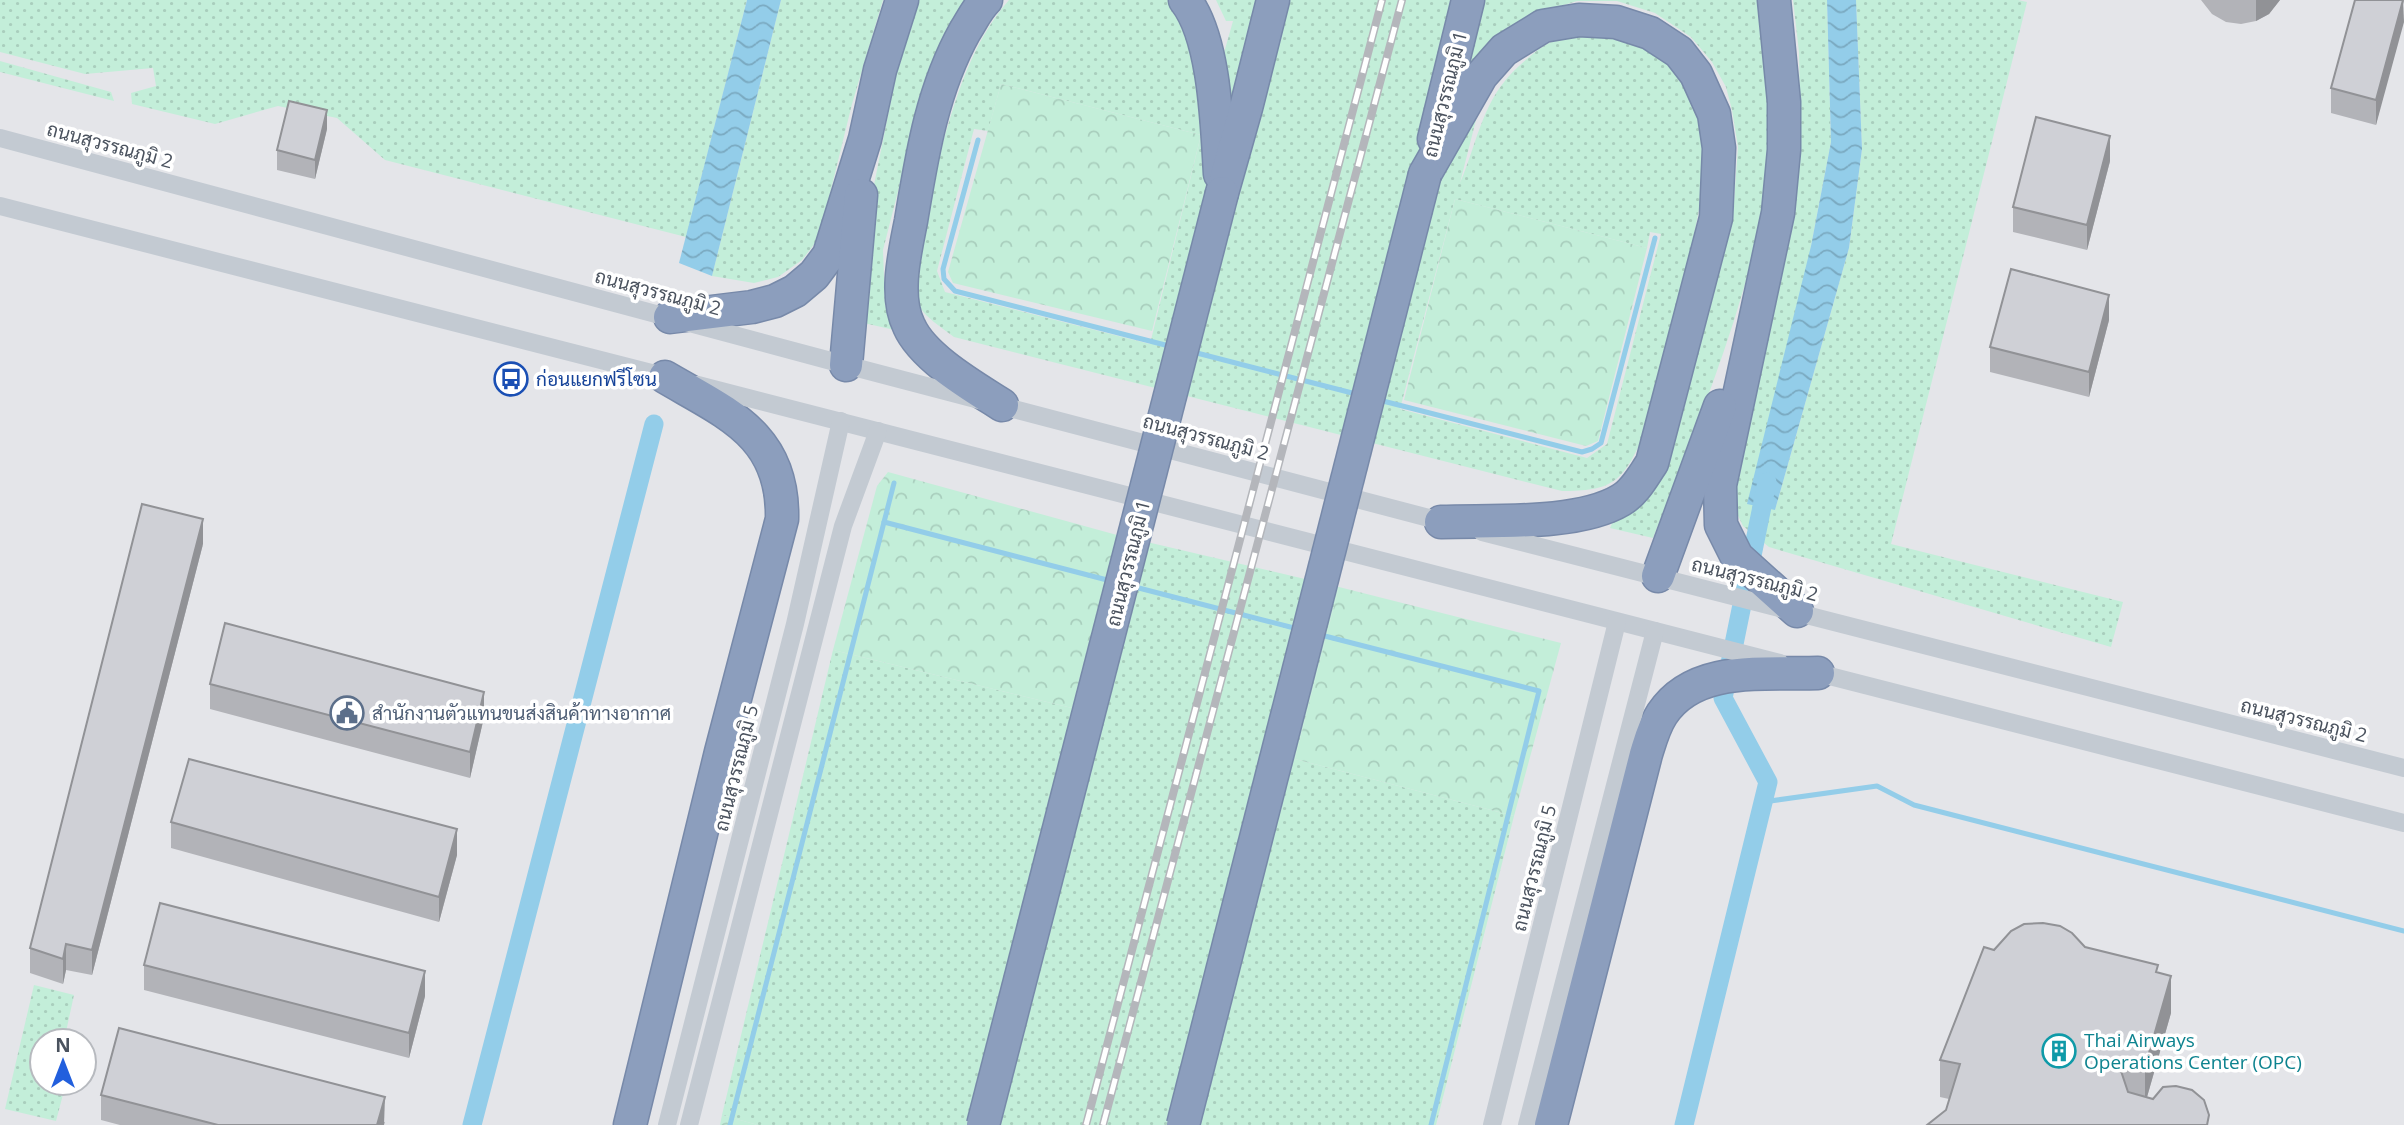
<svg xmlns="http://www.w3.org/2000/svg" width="2404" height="1125" viewBox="0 0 2404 1125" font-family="'Open Sans',Sarabun,sans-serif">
<defs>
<pattern id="grass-dots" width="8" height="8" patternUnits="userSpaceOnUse" patternTransform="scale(1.75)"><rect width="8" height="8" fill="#c3eed9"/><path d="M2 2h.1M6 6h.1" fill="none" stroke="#a9cebd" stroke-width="1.8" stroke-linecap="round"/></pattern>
<pattern id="forest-crowns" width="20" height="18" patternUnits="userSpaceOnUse" patternTransform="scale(1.75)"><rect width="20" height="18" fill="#c3eed9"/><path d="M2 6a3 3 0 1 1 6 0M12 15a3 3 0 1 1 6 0" fill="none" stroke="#a9cebd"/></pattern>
<pattern id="water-waves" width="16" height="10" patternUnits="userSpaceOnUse" patternTransform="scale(1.75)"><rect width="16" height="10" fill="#93cde9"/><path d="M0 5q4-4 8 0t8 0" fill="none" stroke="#7aa9c0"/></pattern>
</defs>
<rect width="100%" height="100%" fill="#f4f2f2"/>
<path fill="#e4e5e9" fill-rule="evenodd" d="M0 0H2404V1125H0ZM42 1041H84V1083H42Z"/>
<g fill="url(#grass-dots)" fill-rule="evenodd">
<path d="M0 0H747L686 237 385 160 337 118 278 106 215 124 132 104 131 93 156 86 153 68 85 74 0 52Z"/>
<path d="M781 0H883L852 104 819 238 802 260 778 277 754 283 712 276Z"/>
<path d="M919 0H965L943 37 928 74 883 250 885 305 899 331 855 321 870 205 897 70Z"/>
<path d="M1009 0H1173L1201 53 1203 127 1233 21H1226L1216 0H1761C1772 68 1777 143 1763 211 1740 323 1695 431 1653 538L1610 528 1614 519 1663 467 1726 244 1734 202 1738 147 1732 110 1726 87 1712 62 1691 37 1655 13 1617 1H1577L1538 13 1496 41 1460 183C1478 141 1482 99 1519 66 1528 58 1542 45 1554 41 1634 11 1699 68 1703 148 1706 197 1691 248 1679 295 1667 343 1655 391 1642 439 1622 483 1611 491 1562 491L954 337C920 312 914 309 909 266 919 230 929 193 939 157 955 100 970 45 1009 0ZM1001 84 1201 135 1150 344 945 292 937 271 974 129 988 131ZM1455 199 1647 248 1650 232 1661 234 1607 444 1587 458 1400 409Z"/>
<path d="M1793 0H1827L1831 142 1811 246 1775 510 1849 248 1862 149 1856 0H2018L2027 2 1891 544 2123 602 2111 647 1769 547 1743 526 1732 503 1800 102 1799 52Z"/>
<path d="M0 61 111 92 114 101 0 72Z"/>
<path d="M1117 535 1339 587 1295 759 1514 816 1436 1125H758L722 1115 833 650 1072 708Z"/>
<path d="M34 985 74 995 64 1041H42V1083H66L56 1121 5 1109Z"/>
</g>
<g fill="url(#forest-crowns)">
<path d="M1001 84 1201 135 1152 331 953 283 948 272Z"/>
<path d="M1455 199 1647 248 1598 441 1586 446 1404 400Z"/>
<path d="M888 472 1117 535 1072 708 833 650 877 486Z"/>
<path d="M1339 587 1561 643 1514 816 1295 759Z"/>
<path d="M722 1115 758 1125H720Z"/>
</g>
<g fill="url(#water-waves)">
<path d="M747 0H781L712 276 679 263Z"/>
<path d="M1827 0H1856L1862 149 1849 248 1775 510 1747 504 1811 246 1831 142Z"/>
</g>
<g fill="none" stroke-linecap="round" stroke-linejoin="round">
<g stroke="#93cde9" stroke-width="5">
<path d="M978 140 943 269 944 279 955 291 1173 347"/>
<path d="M1193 352 1360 395"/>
<path d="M1379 400 1582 452 1592 449 1601 443 1655 238"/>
<path d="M884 522 1111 581"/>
<path d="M1131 586 1298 629"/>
<path d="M1317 634 1539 691 1431 1125"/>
<path d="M1763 802 1877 786 1914 805 2404 931"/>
<path d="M730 1125 894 483"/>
</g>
<g stroke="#93cde9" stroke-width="19">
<path d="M472 1125 654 424"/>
<path d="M1684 1125 1768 782 1723 698 1767 482"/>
</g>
<defs>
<g id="highway">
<path d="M986 0C977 9 972 20 965 31 932 90 922 155 911 221 905 252 894 296 909 326 923 358 974 387 1002 405"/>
<path d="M1185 0C1215 38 1217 126 1220 174"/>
<path d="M1774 0 1784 102V150L1778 213 1720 485 1721 525 1737 557 1797 611"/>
<path d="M1434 139 1468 0"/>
<path d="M1425 174 1481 76 1504 50 1543 26 1579 20 1616 22 1650 33 1679 52 1696 74 1714 114 1719 148 1716 218 1652 463C1643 476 1635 492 1621 500 1578 526 1492 520 1441 522"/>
<path d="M1222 193 1246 108 1273 0"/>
<path d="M670 317 752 307 775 301 795 291 814 275 829 255 865 139 880 70 902 0"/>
<path d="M846 365 861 195"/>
<path d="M1658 576 1720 406"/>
<path d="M630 1125 721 752 782 519C784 435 728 414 665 377"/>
<path d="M1551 1125 1646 754C1650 741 1654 726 1662 714 1695 664 1766 675 1818 673"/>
</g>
</defs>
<use href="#highway" stroke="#7789a9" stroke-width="35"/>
<g stroke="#c3cad2" stroke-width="18">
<path d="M0 138 846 365 1448 523"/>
<path d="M0 206 671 378"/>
<path d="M698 385 1780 663"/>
<path d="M1482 532 2404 768"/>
<path d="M1810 671 2404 823"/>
<path d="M667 1125 795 624 841 421"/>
<path d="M689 1125 843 526 878 431"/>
<path d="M1492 1125 1617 622"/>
<path d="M1527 1125 1655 631"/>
</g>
<use href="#highway" stroke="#8c9ebd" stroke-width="32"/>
<defs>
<g id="rail">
<path d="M1086 1125 1382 0"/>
<path d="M1103 1125 1402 0"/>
</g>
</defs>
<use href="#rail" stroke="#b4b6bb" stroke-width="8"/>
<use href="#rail" stroke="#fff" stroke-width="5" stroke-dasharray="16" stroke-linecap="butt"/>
<defs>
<g id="highway-bridge">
<path d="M983 1125 1222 193"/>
<path d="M1183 1125 1425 174"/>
</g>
</defs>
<use href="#highway-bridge" stroke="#7789a9" stroke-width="35" stroke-linecap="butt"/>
<use href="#highway-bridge" stroke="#8c9ebd" stroke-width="32"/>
</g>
<g fill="#b2b3b8">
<path d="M2201 0H2280L2269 14 2256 21 2241 24 2226 22 2212 14Z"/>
<path d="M2404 0 2376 125 2331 113V88Z"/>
<path d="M327 129 315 179 277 170V150Z"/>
<path d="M2110 161 2087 250 2013 232V207Z"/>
<path d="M2109 320 2089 397 1990 372V347Z"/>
<path d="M203 544 92 975 66 970 63 984 30 973V948Z"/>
<path d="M210 684 484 717 470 778 210 709Z"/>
<path d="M171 822 457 855 439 922 171 848Z"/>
<path d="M2085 947 2158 973 2171 1013 2147 1097 2209 1125 1946 1110 1949 1099 1940 1097V1060L1994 950Z"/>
<path d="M144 965 425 996 409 1058 144 990Z"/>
<path d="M101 1095 385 1122 384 1125H120L101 1120Z"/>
</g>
<g fill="#919296">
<path d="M2256 0H2280L2269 14 2256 21Z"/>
<path d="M2403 0 2404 22 2376 125V100Z"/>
<path d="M327 110V129L315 179V160Z"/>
<path d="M2110 136V161L2087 250V225Z"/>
<path d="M2109 295V320L2089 397V372Z"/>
<path d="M203 519V544L92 975V950Z"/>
<path d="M484 692V717L470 778V752Z"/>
<path d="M457 829V855L439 922V897Z"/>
<path d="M66 944V970L63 984V959Z"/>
<path d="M425 971V996L409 1058V1033Z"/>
<path d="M2171 976V1013L2145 1104V1067Z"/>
<path d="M385 1097 384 1125H377Z"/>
</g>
<g fill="#cfd0d6" stroke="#919296" stroke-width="2">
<path d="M2355 0H2403L2376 100 2331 88Z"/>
<path d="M289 101 327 110 315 160 277 150Z"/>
<path d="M2036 117 2110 136 2087 225 2013 207Z"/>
<path d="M2011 269 2109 295 2089 372 1990 347Z"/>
<path d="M142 504 203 519 92 950 66 944 63 959 30 948Z"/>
<path d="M225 623 484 692 470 752 210 684Z"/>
<path d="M189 759 457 829 439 897 171 822Z"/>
<path d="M160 903 425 971 409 1033 144 965Z"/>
<path d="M2043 923 2060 926 2072 933 2085 947 2158 965 2156 972 2171 976 2145 1067 2117 1059 2128 1092 2153 1099 2163 1087 2176 1086 2192 1090 2204 1100 2209 1115 2207 1125H1927L1946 1110 1960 1064 1940 1060 1984 947 1994 950 2011 931 2024 924Z"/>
<path d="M119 1028 385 1097 377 1125H218L101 1095Z"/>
</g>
<defs>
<symbol id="bus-ring" viewBox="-11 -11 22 22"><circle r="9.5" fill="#fff" stroke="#1a4fb4" stroke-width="1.5"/><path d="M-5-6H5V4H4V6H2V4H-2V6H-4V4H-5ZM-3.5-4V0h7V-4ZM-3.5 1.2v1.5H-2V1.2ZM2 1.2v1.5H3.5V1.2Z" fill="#1a4fb4"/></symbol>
<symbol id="civic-ring" viewBox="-11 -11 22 22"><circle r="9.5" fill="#fff" stroke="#5c6f8a" stroke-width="1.5"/><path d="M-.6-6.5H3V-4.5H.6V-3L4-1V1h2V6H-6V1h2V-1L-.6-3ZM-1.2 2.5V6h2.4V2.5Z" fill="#5c6f8a"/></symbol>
<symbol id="building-ring" viewBox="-11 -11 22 22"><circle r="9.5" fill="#fff" stroke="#0f9aa8" stroke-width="1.5"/><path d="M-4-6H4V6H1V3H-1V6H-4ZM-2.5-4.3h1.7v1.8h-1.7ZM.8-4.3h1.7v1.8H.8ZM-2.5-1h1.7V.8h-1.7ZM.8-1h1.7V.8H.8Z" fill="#0f9aa8"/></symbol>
</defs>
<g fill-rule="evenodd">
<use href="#bus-ring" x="492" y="360" width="38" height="38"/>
<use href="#civic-ring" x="328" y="694" width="38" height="38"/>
<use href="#building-ring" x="2040" y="1032" width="38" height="38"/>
</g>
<g text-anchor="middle" stroke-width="7" stroke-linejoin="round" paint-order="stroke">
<g font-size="19" fill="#4a525e" stroke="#fff">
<text transform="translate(1445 94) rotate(-76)" y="7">ถนนสุวรรณภูมิ 1</text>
<text transform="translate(110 145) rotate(15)" y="7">ถนนสุวรรณภูมิ 2</text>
<text transform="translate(658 292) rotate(15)" y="7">ถนนสุวรรณภูมิ 2</text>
<text transform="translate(1206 437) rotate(15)" y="7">ถนนสุวรรณภูมิ 2</text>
<text transform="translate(1128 563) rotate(-76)" y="7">ถนนสุวรรณภูมิ 1</text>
<text transform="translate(1755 579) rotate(14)" y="7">ถนนสุวรรณภูมิ 2</text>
<text transform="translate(2304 720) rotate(14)" y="7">ถนนสุวรรณภูมิ 2</text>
<text transform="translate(736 768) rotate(-76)" y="7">ถนนสุวรรณภูมิ 5</text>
<text transform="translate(1534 868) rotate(-76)" y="7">ถนนสุวรรณภูมิ 5</text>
</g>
<g font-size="19" fill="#164399" stroke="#fff" text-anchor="start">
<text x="536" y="386">ก่อนแยกฟรีโซน</text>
</g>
<g font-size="19" fill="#4e5e75" stroke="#fff" text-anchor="start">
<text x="372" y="720">สำนักงานตัวแทนขนส่งสินค้าทางอากาศ</text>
</g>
<g font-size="19" fill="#0d838f" stroke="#fff" text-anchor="start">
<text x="2084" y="1047">Thai Airways<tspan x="2084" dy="22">Operations Center (OPC)</tspan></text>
</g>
</g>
<g transform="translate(63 1062)"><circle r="33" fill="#ffffff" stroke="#b7babf" stroke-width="2"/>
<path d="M0-5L12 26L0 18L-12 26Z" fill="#225fdd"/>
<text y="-10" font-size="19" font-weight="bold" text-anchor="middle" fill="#4a525e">N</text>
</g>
</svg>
